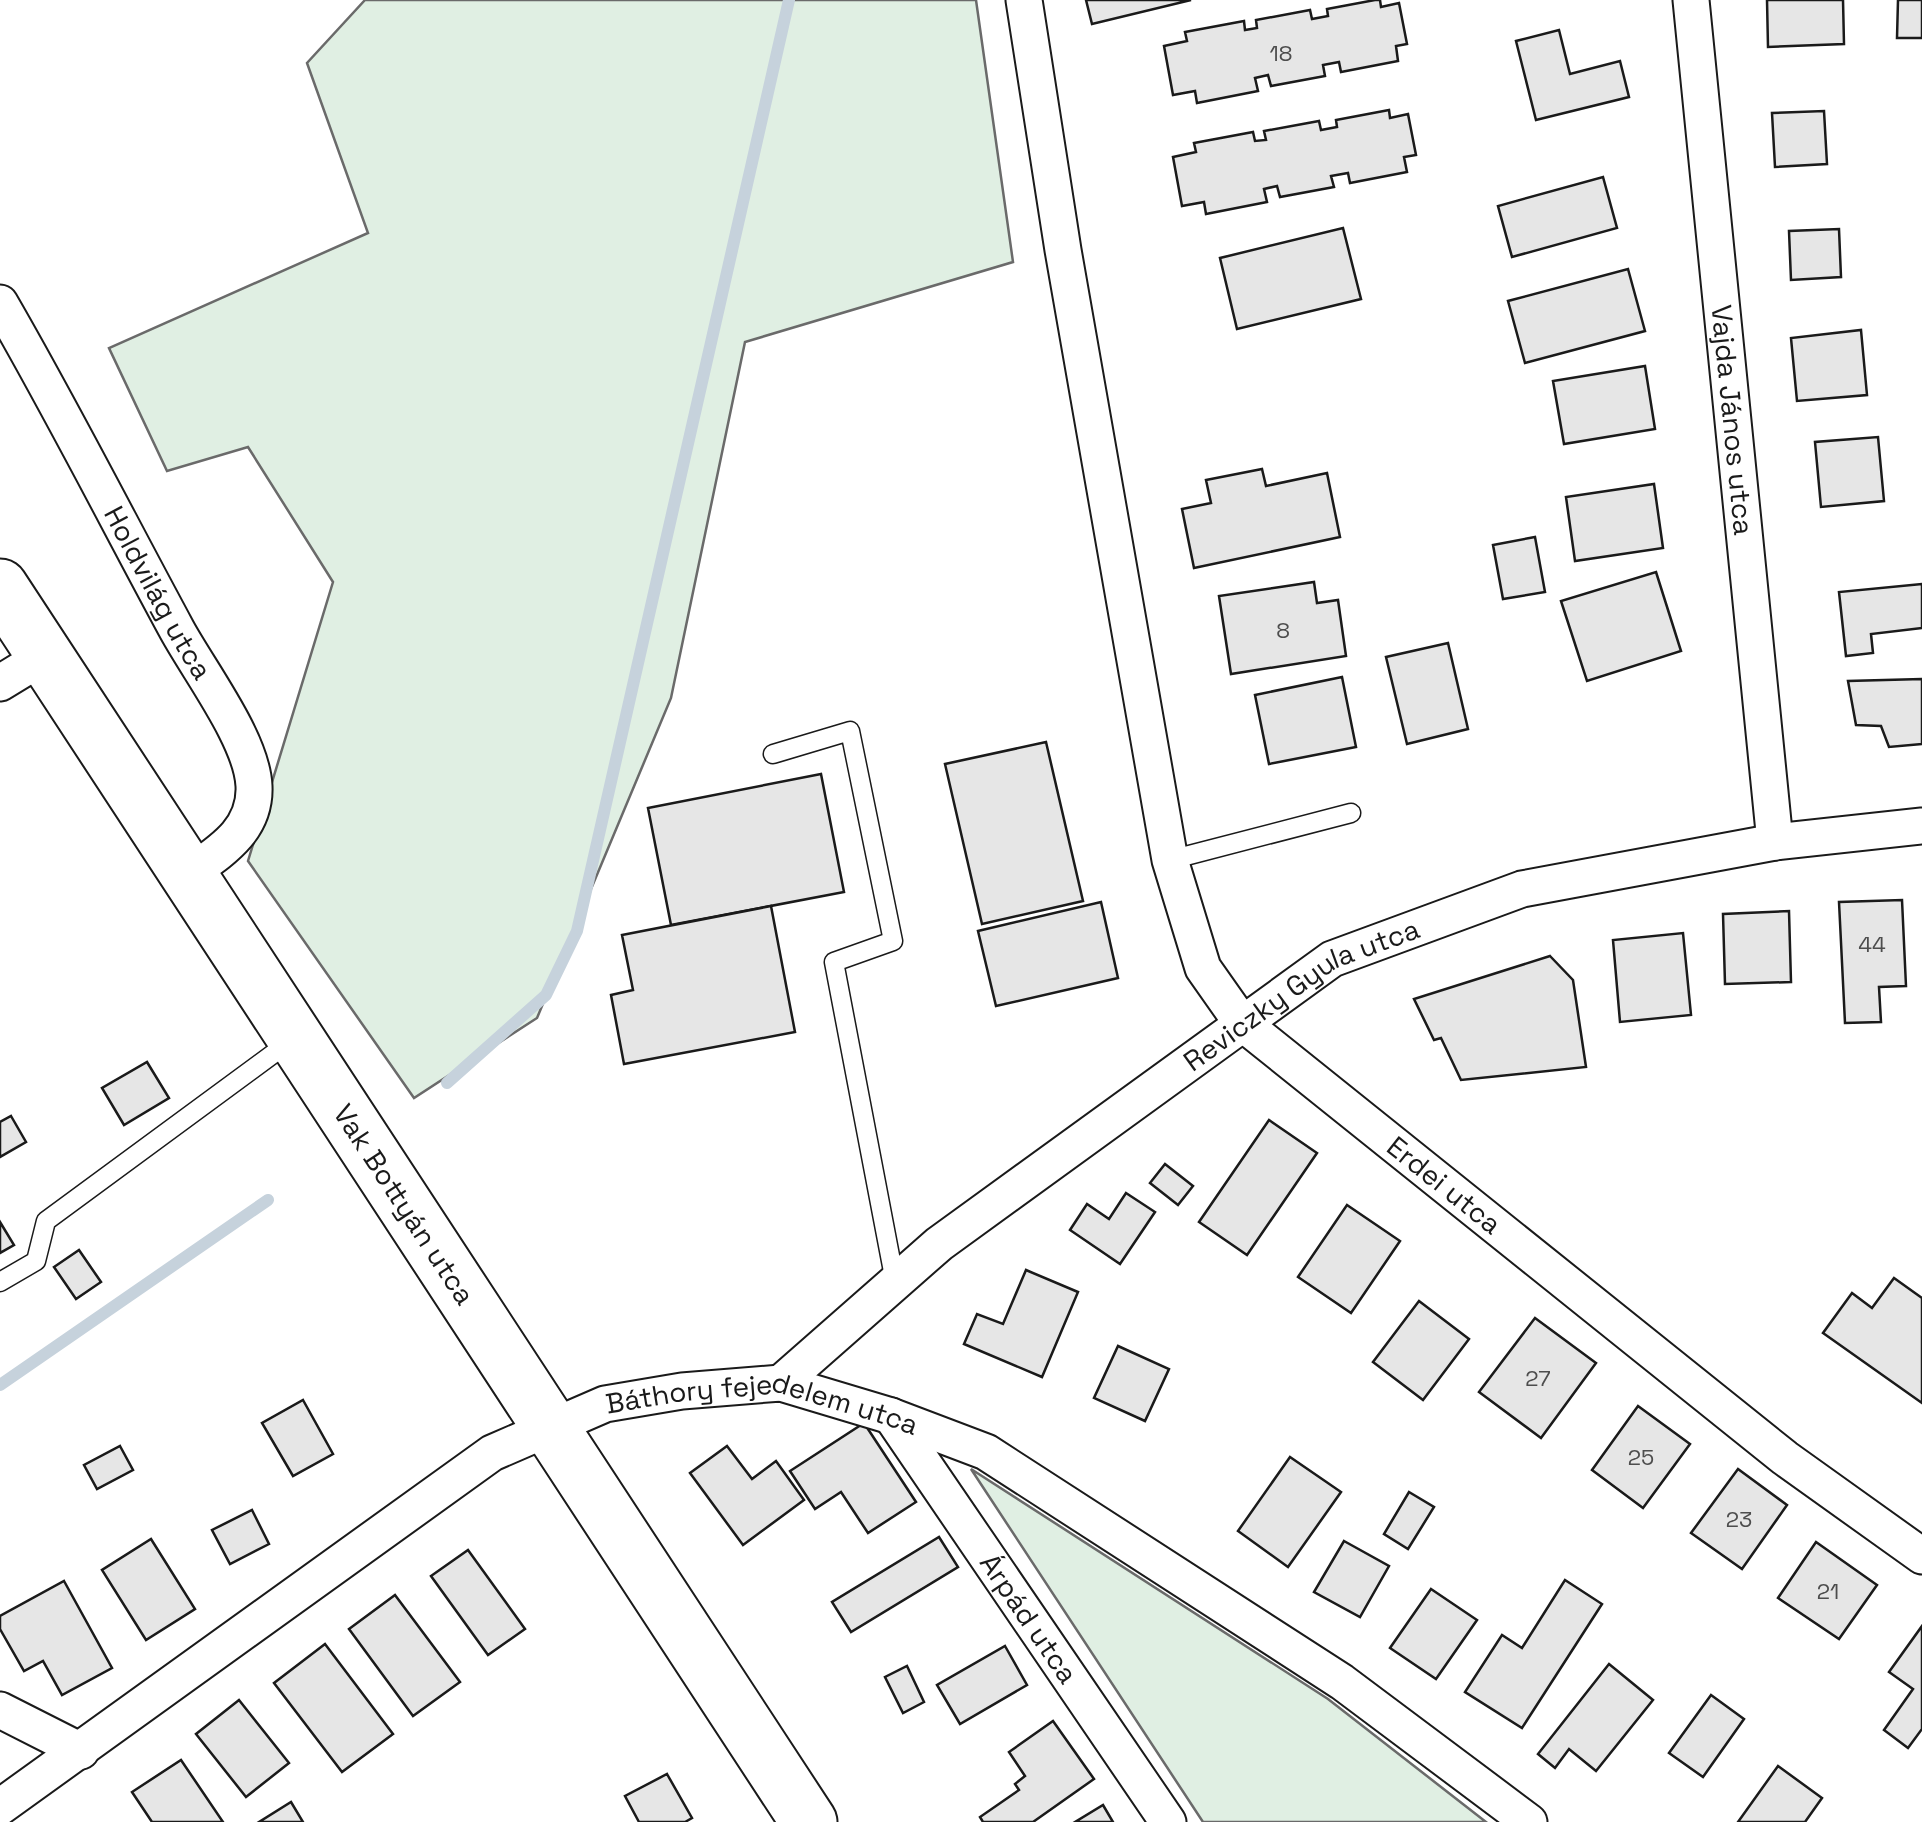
<svg xmlns="http://www.w3.org/2000/svg" width="1922" height="1822" viewBox="0 0 1922 1822" font-family="'Space Grotesk',sans-serif">
<rect width="100%" height="100%" fill="#fff"/>
<g fill="#e0efe3" stroke="#6a6a6a" stroke-width="2.5">
<path d="M365 0H976L1013 262 745 342 671 698 537 1018 414 1098 248 861 333 582 248 447 167 471 109 348 368 233 307 63Z"/>
<path d="M971 1469 1328 1699 1486 1822H1203Z"/>
</g>
<g fill="none" stroke-linecap="round" stroke-linejoin="round">
<g stroke="#c6d2dc" stroke-width="12">
<path d="M447 1083 546 995 577 931 789 0"/>
<path d="M0 1385 268 1200"/>
</g>
</g>
<g fill="#e6e6e6" stroke="#1a1a1a" stroke-width="2.5">
<path d="M1086 0H1191L1092 24Z"/>
<path d="M1375 0H1380L1381 7 1399 3 1407 44 1396 46 1398 61 1341 72 1339 62 1323 65 1325 76 1271 86 1268 75 1255 78 1258 91 1197 103 1195 91 1173 95 1164 46 1187 41 1185 32 1244 21 1245 30 1257 28 1256 20 1310 10 1312 19 1328 16 1327 9Z"/>
<path d="M1767 0H1843L1844 44 1768 47Z"/>
<path d="M1898 0H1922V38H1897Z"/>
<path d="M1559 30 1570 74 1620 61 1629 97 1536 120 1516 41Z"/>
<path d="M1389 110 1390 118 1408 114 1416 155 1404 157 1407 172 1350 183 1348 173 1331 176 1334 187 1280 197 1277 186 1264 189 1267 202 1206 214 1204 202 1182 206 1173 157 1196 152 1194 143 1253 132 1255 141 1266 140 1264 131 1319 121 1321 130 1337 127 1336 120Z"/>
<path d="M1824 111 1827 164 1775 167 1772 113Z"/>
<path d="M1603 177 1617 228 1512 257 1498 206Z"/>
<path d="M1343 228 1361 299 1237 329 1220 258Z"/>
<path d="M1839 229 1841 277 1791 280 1789 231Z"/>
<path d="M1628 269 1645 331 1525 363 1508 301Z"/>
<path d="M1861 330 1867 395 1797 401 1791 338Z"/>
<path d="M1645 366 1655 429 1564 444 1553 381Z"/>
<path d="M1878 437 1884 501 1821 507 1815 442Z"/>
<path d="M1262 469 1266 486 1327 473 1340 537 1194 568 1182 509 1211 503 1206 480Z"/>
<path d="M1654 484 1663 548 1575 561 1566 497Z"/>
<path d="M1535 537 1545 592 1503 599 1493 545Z"/>
<path d="M1656 572 1681 651 1587 681 1561 601Z"/>
<path d="M1314 582 1317 603 1338 600 1346 656 1231 674 1219 596Z"/>
<path d="M1922 584V628L1871 634 1873 653 1846 656 1839 592Z"/>
<path d="M1448 643 1468 729 1407 744 1386 657Z"/>
<path d="M1342 677 1356 747 1269 764 1255 695Z"/>
<path d="M1922 679V744L1889 747 1881 726 1856 725 1848 681Z"/>
<path d="M1046 742 1083 901 982 924 945 764Z"/>
<path d="M821 774 844 892 671 925 648 808Z"/>
<path d="M1902 900 1906 986 1879 987 1881 1022 1845 1023 1839 902Z"/>
<path d="M1101 902 1118 978 996 1006 978 931Z"/>
<path d="M771 906 795 1032 624 1064 611 995 633 990 622 935Z"/>
<path d="M1789 911 1791 982 1725 984 1723 914Z"/>
<path d="M1683 933 1691 1015 1620 1022 1613 940Z"/>
<path d="M1550 956 1573 980 1586 1067 1461 1080 1441 1038 1434 1040 1414 999Z"/>
<path d="M147 1062 169 1098 124 1125 102 1088Z"/>
<path d="M11 1116 26 1142 0 1157V1122Z"/>
<path d="M1269 1120 1317 1153 1247 1255 1199 1222Z"/>
<path d="M1165 1164 1193 1186 1178 1205 1150 1183Z"/>
<path d="M1126 1193 1155 1212 1120 1264 1070 1230 1087 1204 1109 1219Z"/>
<path d="M1347 1205 1400 1241 1351 1313 1298 1277Z"/>
<path d="M0 1222 14 1245 0 1253Z"/>
<path d="M79 1250 101 1282 76 1299 54 1267Z"/>
<path d="M1026 1270 1078 1292 1042 1377 964 1344 977 1314 1003 1324Z"/>
<path d="M1894 1278 1922 1298V1403L1823 1333 1852 1293 1872 1308Z"/>
<path d="M1419 1301 1469 1339 1423 1400 1373 1362Z"/>
<path d="M1535 1318 1596 1363 1541 1438 1479 1392Z"/>
<path d="M1118 1346 1169 1369 1145 1421 1094 1398Z"/>
<path d="M303 1400 333 1454 293 1476 262 1423Z"/>
<path d="M1638 1406 1690 1444 1643 1508 1592 1470Z"/>
<path d="M864 1423 916 1502 868 1533 841 1492 815 1509 790 1471Z"/>
<path d="M120 1446 133 1470 97 1489 84 1465Z"/>
<path d="M727 1446 752 1479 776 1461 804 1500 743 1545 690 1473Z"/>
<path d="M1290 1457 1341 1492 1288 1567 1238 1531Z"/>
<path d="M1738 1469 1787 1505 1742 1569 1691 1533Z"/>
<path d="M1409 1492 1434 1507 1408 1549 1384 1534Z"/>
<path d="M252 1510 269 1544 230 1564 212 1530Z"/>
<path d="M939 1537 958 1567 851 1632 832 1602Z"/>
<path d="M151 1539 195 1609 146 1640 102 1570Z"/>
<path d="M1344 1541 1389 1566 1360 1617 1314 1592Z"/>
<path d="M1816 1542 1877 1585 1839 1639 1778 1598Z"/>
<path d="M468 1550 525 1629 488 1655 431 1576Z"/>
<path d="M1565 1580 1602 1604 1522 1728 1465 1692 1502 1635 1522 1648Z"/>
<path d="M64 1581 112 1668 62 1695 43 1661 24 1671 0 1629V1616Z"/>
<path d="M1431 1589 1477 1620 1436 1679 1390 1648Z"/>
<path d="M395 1595 460 1682 413 1716 349 1629Z"/>
<path d="M1922 1626V1729L1908 1748 1884 1730 1913 1689 1889 1672Z"/>
<path d="M325 1644 393 1734 342 1772 274 1683Z"/>
<path d="M1005 1646 1027 1685 960 1724 937 1685Z"/>
<path d="M1609 1664 1653 1700 1596 1771 1569 1749 1555 1768 1538 1754Z"/>
<path d="M907 1666 924 1702 903 1713 885 1677Z"/>
<path d="M1711 1695 1744 1719 1703 1777 1669 1753Z"/>
<path d="M239 1700 289 1763 246 1797 196 1734Z"/>
<path d="M1053 1721 1094 1779 1033 1822H983L980 1817 1019 1790 1015 1784 1025 1776 1009 1752Z"/>
<path d="M181 1760 223 1822H152L132 1792Z"/>
<path d="M1778 1766 1822 1798 1805 1822H1738Z"/>
<path d="M667 1774 692 1818 685 1822H639L625 1796Z"/>
<path d="M291 1802 303 1822H259Z"/>
<path d="M1103 1805 1113 1822H1075Z"/>
</g>
<g fill="none" stroke-linecap="round" stroke-linejoin="round">
<defs>
<g id="service">
<path d="M773 754 850 731 893 941 834 962 895 1282"/>
<path d="M1170 860 1351 813"/>
<path d="M0 1282 36 1261 46 1221 292 1040"/>
</g>
<g id="minor">
<path id="s1" d="M1024 0 1063 250 1170 860 1203 968 1241 1022 1785 1458 1922 1556"/>
<path id="s2" d="M1691 0 1775 842"/>
<path id="s3" d="M0 303C62 410 118 521 177 630 200 672 252 740 254 786 256 830 221 851 190 873"/>
<path d="M0 683 46 655"/>
<path id="s4" d="M781 1383 939 1244 1332 959 1522 889 1775 842 1922 826"/>
<path id="s5" d="M891 1416 1168 1822"/>
<path d="M0 1710 81 1751"/>
<path id="s6" d="M0 1807 492 1453 605 1404 682 1391 781 1383 891 1416 986 1452 1342 1682 1529 1822"/>
</g>
<g id="primary">
<path id="s7" d="M0 587 809 1822"/>
</g>
</defs>
<use href="#service" stroke="#1a1a1a" stroke-width="21"/>
<use href="#minor" stroke="#1a1a1a" stroke-width="39"/>
<use href="#primary" stroke="#1a1a1a" stroke-width="59"/>
<use href="#service" stroke="#fff" stroke-width="18"/>
<use href="#minor" stroke="#fff" stroke-width="35"/>
<use href="#primary" stroke="#fff" stroke-width="55"/>
</g>
<g text-anchor="middle" stroke-width="8" stroke-linejoin="round" paint-order="stroke">
<g font-size="22" fill="#4d4d4d">
<text x="1281" y="61">18</text>
<text x="1283" y="638">8</text>
<text x="1872" y="952">44</text>
<text x="1538" y="1386">27</text>
<text x="1641" y="1465">25</text>
<text x="1739" y="1527">23</text>
<text x="1828" y="1599">21</text>
</g>
<g font-size="28" fill="#1a1a1a" stroke="#fff">
<text dy="10" stroke="none"><textPath href="#s2" startOffset="422">Vajda János utca</textPath></text>
<text dy="10" stroke="none"><textPath href="#s3" startOffset="330">Holdvilág utca</textPath></text>
<text dy="10" stroke="none"><textPath href="#s4" startOffset="652">Reviczky Gyula utca</textPath></text>
<text dy="10" stroke="none"><textPath href="#s1" startOffset="1312">Erdei utca</textPath></text>
<text dy="10" stroke="none"><textPath href="#s7" startOffset="738">Vak Bottyán utca</textPath></text>
<text dy="10" stroke="none"><textPath href="#s6" startOffset="890">Báthory fejedelem utca</textPath></text>
<text dy="10" stroke="none"><textPath href="#s5" startOffset="245">Árpád utca</textPath></text>
</g>
</g>
</svg>
